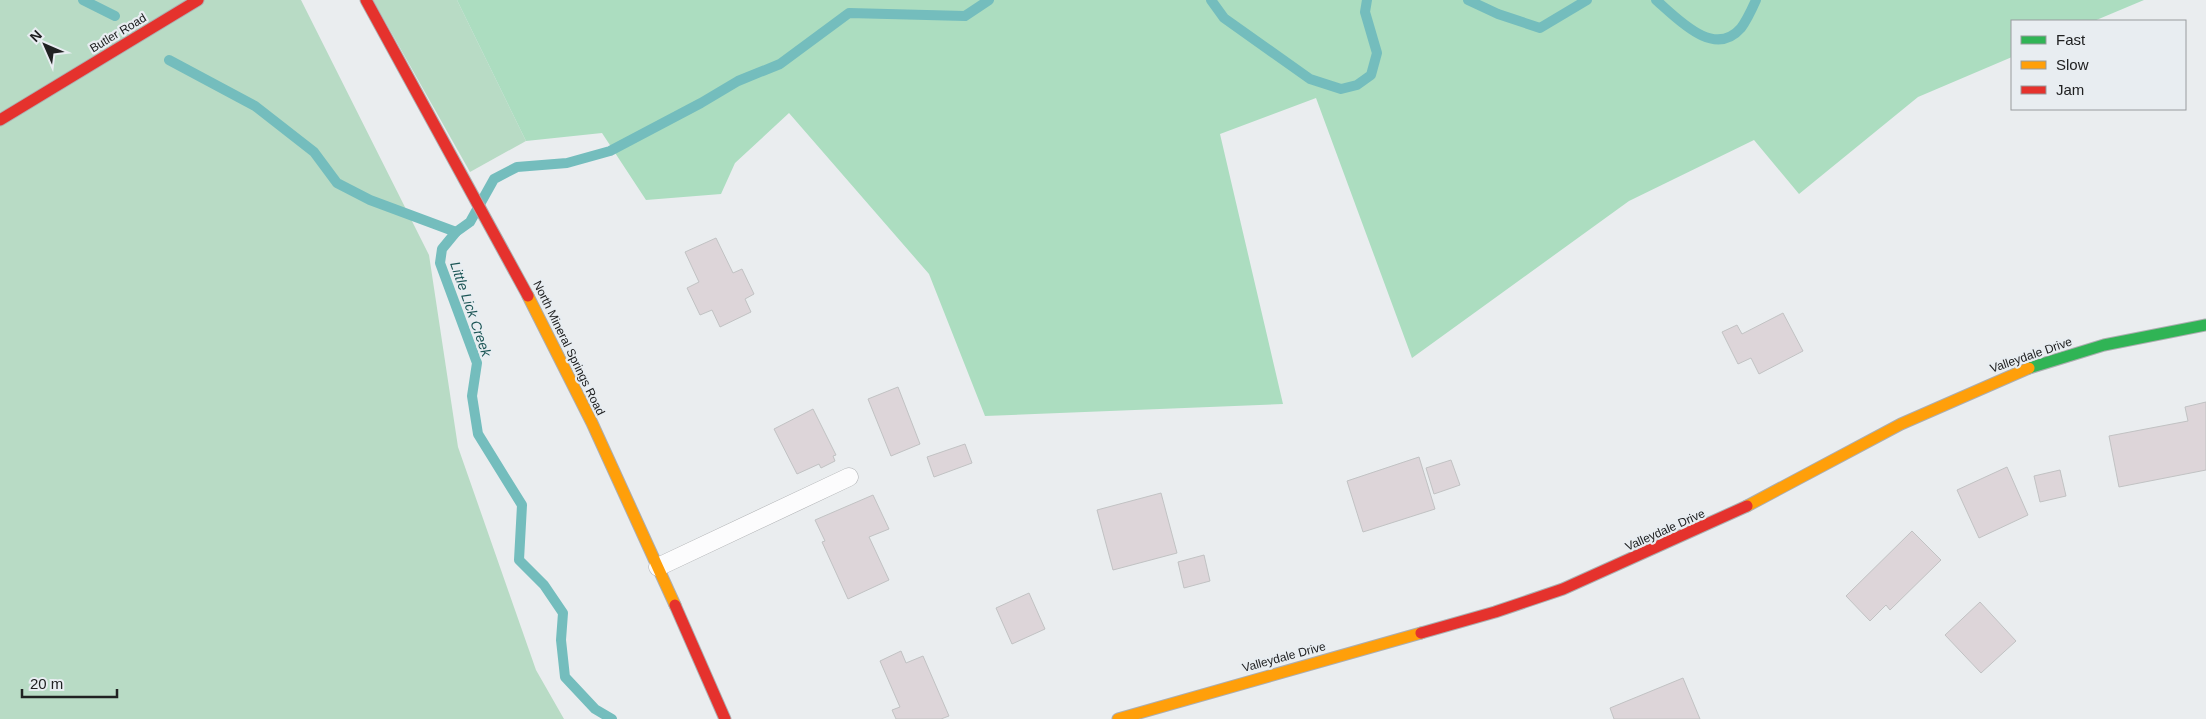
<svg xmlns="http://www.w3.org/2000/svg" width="2206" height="719" viewBox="0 0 2206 719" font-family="Helvetica,sans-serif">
<rect width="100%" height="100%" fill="#eaedef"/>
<g fill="#b8dbc5">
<path d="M0 0H301L429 255 458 447 536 670 564 719H0Z"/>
<path d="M373 0H457L526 141 470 172Z"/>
</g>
<path fill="#acddc0" d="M457 0H2144L2094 21H2012V57L1918 97 1799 194 1754 140 1629 201 1412 358 1316 98 1220 134 1283 404 985 416 929 274 789 113 735 163 721 194 646 200 602 133 526 141Z"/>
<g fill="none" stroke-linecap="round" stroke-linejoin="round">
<g stroke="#74bdbd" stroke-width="10">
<path d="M83 0 115 16"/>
<path d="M1211 0 1224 18 1310 79 1341 89 1357 85 1371 75 1377 53 1365 12 1367 0"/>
<path d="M1468 0 1498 14 1540 28 1587 0"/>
<path d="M1656 0C1678 19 1714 59 1741 28 1747 20 1752 9 1756 0"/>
<path d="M169 60 255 106 314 152 337 183 370 200 456 232"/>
<path d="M612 719 595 709 565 677 561 640 563 613 544 585 519 560 522 505 478 434 472 396 477 363 440 263 442 249 456 232 470 222 494 179 517 167 567 163 610 151 701 103 738 81 780 64 849 13 965 16 989 0"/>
</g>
</g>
<g fill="#ddd5d9" stroke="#c1c2c3">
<path d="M716 238 733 273 742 269 754 294 745 299 751 312 720 327 712 310 700 315 687 288 699 282 685 252Z"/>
<path d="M1783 313 1803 351 1759 374 1751 358 1738 364 1722 332 1737 325 1742 334Z"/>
<path d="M898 387 920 444 891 456 868 399Z"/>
<path d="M2206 402V470L2119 487 2109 436 2188 421 2185 407Z"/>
<path d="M813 409 836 455 833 456 835 461 821 468 819 464 797 474 774 429Z"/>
<path d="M965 444 972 463 934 477 927 457Z"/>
<path d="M1419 457 1435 509 1363 532 1347 481Z"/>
<path d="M1451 460 1460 485 1434 494 1426 468Z"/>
<path d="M2007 467 2028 515 1979 538 1957 490Z"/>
<path d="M2060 470 2066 496 2040 502 2034 476Z"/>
<path d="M1161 493 1177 553 1113 570 1097 510Z"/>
<path d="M873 495 889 529 869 537 889 580 848 599 822 542 825 541 815 520Z"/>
<path d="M1912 531 1941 560 1890 610 1886 605 1870 621 1846 596Z"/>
<path d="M1204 555 1210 581 1184 588 1178 562Z"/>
<path d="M1029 593 1045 629 1012 644 996 608Z"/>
<path d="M1980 602 2016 641 1981 673 1945 635Z"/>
<path d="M901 651 906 663 923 656 949 716 941 719H896L892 710 900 707 880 661Z"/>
<path d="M1683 678 1700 719H1614L1610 708Z"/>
</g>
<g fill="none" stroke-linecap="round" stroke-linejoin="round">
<defs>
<path id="lane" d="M658 567 849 477"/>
<path id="fast" d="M2029 368 2104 345 2206 325"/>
<g id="slow">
<path d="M528 296 592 423 675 605"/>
<path d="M1747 506 1901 424 2029 368"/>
<path d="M1118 719 1421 633"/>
</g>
<g id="jam">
<path d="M366 0 528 296"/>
<path d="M0 120 198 0"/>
<path d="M675 605 725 719"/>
<path d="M1421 633 1495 612 1563 589 1747 506"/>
</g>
</defs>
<use href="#lane" stroke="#acaeb0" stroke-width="19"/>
<use href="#fast" stroke="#acaeb0" stroke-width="13"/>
<use href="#slow" stroke="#acaeb0" stroke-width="13"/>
<use href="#jam" stroke="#acaeb0" stroke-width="13"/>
<use href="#lane" stroke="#fcfcfd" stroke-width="18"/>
<use href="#fast" stroke="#30b455" stroke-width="11"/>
<use href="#slow" stroke="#ff9f0a" stroke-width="11"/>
<use href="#jam" stroke="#e5322d" stroke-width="11"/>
</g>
<g text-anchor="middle" stroke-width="4.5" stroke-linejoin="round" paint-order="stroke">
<g font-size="12" fill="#202122" stroke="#e8edf1">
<text transform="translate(118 33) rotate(-31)" y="4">Butler Road</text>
<text transform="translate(569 348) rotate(64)" y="4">North Mineral Springs Road</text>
<text transform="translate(2031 355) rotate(-19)" y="4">Valleydale Drive</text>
<text transform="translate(1665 530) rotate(-24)" y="4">Valleydale Drive</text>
<text transform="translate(1284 657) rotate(-15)" y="4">Valleydale Drive</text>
</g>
<g font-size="14" font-style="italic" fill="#1b5555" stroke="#e8edf1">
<text transform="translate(471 309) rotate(71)" y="5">Little Lick Creek</text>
</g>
</g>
<rect x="2011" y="20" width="175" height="90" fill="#e8edf1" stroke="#989b9e"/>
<rect x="2021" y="36" width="25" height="8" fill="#30b455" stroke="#989b9e"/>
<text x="2056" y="45" font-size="15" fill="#202122">Fast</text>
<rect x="2021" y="61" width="25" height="8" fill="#ff9f0a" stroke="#989b9e"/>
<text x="2056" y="70" font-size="15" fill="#202122">Slow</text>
<rect x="2021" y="86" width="25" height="8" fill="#e5322d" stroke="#989b9e"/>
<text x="2056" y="95" font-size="15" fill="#202122">Jam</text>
<g transform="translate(45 45) rotate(315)" stroke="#e8edf1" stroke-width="4" paint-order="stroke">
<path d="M0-4L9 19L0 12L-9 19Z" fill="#202122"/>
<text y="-8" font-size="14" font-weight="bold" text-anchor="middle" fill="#202122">N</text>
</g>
<path d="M22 689v8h95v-8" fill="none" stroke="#202122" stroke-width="2.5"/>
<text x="30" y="689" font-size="15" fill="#202122" stroke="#e8edf1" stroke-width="4" paint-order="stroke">20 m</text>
</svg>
